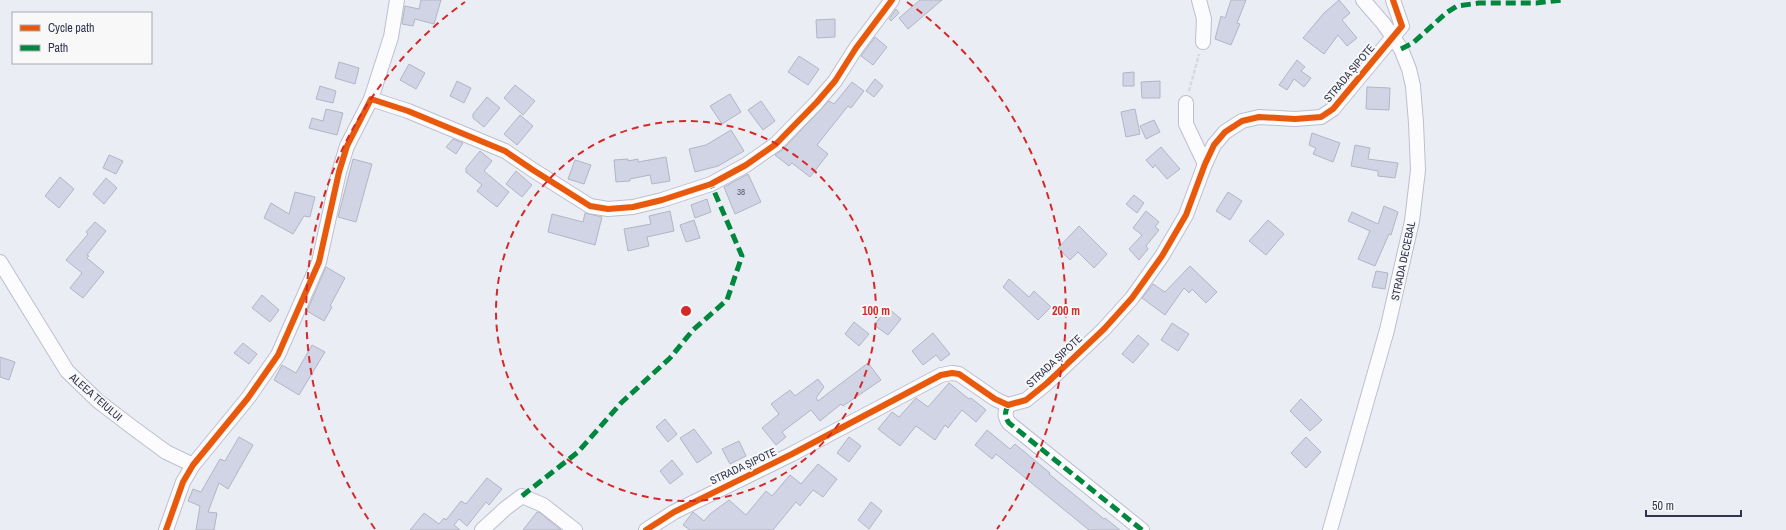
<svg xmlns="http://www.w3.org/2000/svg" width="1786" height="530" viewBox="0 0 1786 530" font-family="'Archivo Narrow',sans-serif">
<rect width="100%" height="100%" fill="#ebedf5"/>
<g fill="#d1d4e4" stroke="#b2b5c5">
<path d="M421 0H441L434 24 415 19 413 26 402 24 405 6 419 9Z"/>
<path d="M920 0H942L908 29 899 18Z"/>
<path d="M1231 0H1246L1237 23 1240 24 1231 45 1215 39 1221 16 1225 18Z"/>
<path d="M1339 0 1350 13 1342 20 1357 38 1347 46 1338 35 1324 54 1303 38 1324 13Z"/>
<path d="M896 9 899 13 891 21 889 19Z"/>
<path d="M835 19V37L817 38 816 20Z"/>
<path d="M875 37 887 47 873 65 861 56Z"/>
<path d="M799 56 819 69 808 85 788 72Z"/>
<path d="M1297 60 1305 67 1301 71 1311 78 1304 87 1294 79 1287 90 1279 85Z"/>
<path d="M339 62 359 68 355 84 335 78Z"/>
<path d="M409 64 425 73 416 89 400 80Z"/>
<path d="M1134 72V86H1123V73Z"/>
<path d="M875 79 883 86 874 97 866 91Z"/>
<path d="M457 81 471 88 464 103 450 96Z"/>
<path d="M1160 81V98H1142L1141 82Z"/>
<path d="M852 82 864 91 851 108 848 106 817 145 828 154 810 177 792 163 789 166 775 155 782 150 829 101 834 104Z"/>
<path d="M515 85 535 101 523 115 504 98Z"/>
<path d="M320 86 336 91 333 103 316 99Z"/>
<path d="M1367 87 1390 88 1389 110 1366 109Z"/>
<path d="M730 94 741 112 722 124 710 106Z"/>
<path d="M487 97 500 108 484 127 473 118V114Z"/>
<path d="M761 101 775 121 763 130 748 110Z"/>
<path d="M326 109 343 113 337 135 309 128 312 118 323 121Z"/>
<path d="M1135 109 1140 134 1126 137 1121 112Z"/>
<path d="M520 115 533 126 517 145 504 134Z"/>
<path d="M1154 120 1160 132 1146 139 1140 126Z"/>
<path d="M731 130 744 151 718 166 695 172 689 149 706 145Z"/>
<path d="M1312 133 1340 143 1333 162 1313 154 1316 148 1309 145Z"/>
<path d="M453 139 463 143 456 154 446 147Z"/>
<path d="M1355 145 1370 148 1368 159 1398 163 1395 178 1378 176V171L1351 166Z"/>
<path d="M1161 147 1180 169 1167 179 1155 165 1153 168 1146 160Z"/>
<path d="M480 151 492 161 484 171 509 192 497 207 477 191 482 185 466 172V168Z"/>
<path d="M109 155 123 161 116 174 103 168Z"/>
<path d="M666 157 670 181 652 184 650 175 630 179V181L616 182 614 160 628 159V161L638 159V162Z"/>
<path d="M353 159 372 164 356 222 338 217Z"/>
<path d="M575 160 591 165 584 184 568 179Z"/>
<path d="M516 171 532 185 522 197 506 184Z"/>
<path d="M748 174 761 202 735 214 724 187Z"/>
<path d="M60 177 74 189 59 208 45 196Z"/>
<path d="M106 178 117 188 104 204 93 194Z"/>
<path d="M295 192 315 197 310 217 304 216 293 234 264 218 271 203 289 214Z"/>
<path d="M1228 192 1242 201 1230 220 1216 211Z"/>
<path d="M1134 195 1144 203 1137 213 1126 204Z"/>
<path d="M707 199 711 212 695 218 691 205Z"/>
<path d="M1384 206 1398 212 1391 235 1389 234 1375 266 1358 259 1370 231 1348 221 1352 212 1378 224Z"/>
<path d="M670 211 674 231 647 237 649 246 628 251 624 229 651 224 649 216Z"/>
<path d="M1146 211 1159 222 1155 227 1159 230 1146 246 1148 249 1139 260 1129 249 1142 235 1133 228Z"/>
<path d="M585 213 602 217 595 245 548 232 552 214 583 222Z"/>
<path d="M694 220 700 238 686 242 680 225Z"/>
<path d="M1268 220 1284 234 1266 255 1249 241Z"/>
<path d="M95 222 106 231 87 255 89 256 87 258 104 272 83 298 70 288 82 273 66 260 88 234 86 232Z"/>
<path d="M1079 226 1107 254 1094 268 1078 252 1070 260 1058 248Z"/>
<path d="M1190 266 1217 292 1206 303 1192 289 1189 293 1184 288 1165 315 1142 298 1153 284 1165 292Z"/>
<path d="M326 267 345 278 330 306 332 307 324 321 307 311Z"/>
<path d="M1376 271 1388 273 1385 289 1372 287Z"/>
<path d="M1009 279 1029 297 1034 291 1051 307 1038 320 1003 287Z"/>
<path d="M262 295 279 310 270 322 252 308Z"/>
<path d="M888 308 901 319 888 335 874 325Z"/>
<path d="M854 322 869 334 859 346 845 334Z"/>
<path d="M1172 323 1189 334 1178 351 1161 340Z"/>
<path d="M933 333 950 354 941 361 936 355 923 365 912 351Z"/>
<path d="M1138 335 1149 344 1133 363 1122 354Z"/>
<path d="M243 343 257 354 249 364 234 353Z"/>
<path d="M312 345 325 352 299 395 274 380 282 365 296 373Z"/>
<path d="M0 357 15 362 9 380 0 377Z"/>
<path d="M868 363 881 380 843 406 841 404 820 421 811 410 782 432 786 437 776 445 762 428 779 414 771 404 790 390 795 396 818 379 824 387 816 398 818 401Z"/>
<path d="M949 383 969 399 971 398 986 410 976 422 962 410 948 428 945 425 935 440 916 426 900 446 878 429 892 412 899 417 916 398 928 407Z"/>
<path d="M1301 399 1322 420 1310 431 1290 411Z"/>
<path d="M665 419 677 434 668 442 656 427Z"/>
<path d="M694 429 712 453 697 463 680 438Z"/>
<path d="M987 430 1010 449 1015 444 1050 473 1049 474 1104 519 1105 518 1120 530H1089L996 454 992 459 975 445Z"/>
<path d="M239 437 253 445 228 489 219 483 208 512 217 513 214 530H196L200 506 188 501 193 489 201 492 220 459 225 461Z"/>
<path d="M849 437 861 446 849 462 837 453Z"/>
<path d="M1306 437 1321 452 1306 468 1291 453Z"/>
<path d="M739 441 746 456 730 464 722 449Z"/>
<path d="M672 460 683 474 670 484 660 471Z"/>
<path d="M818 464 837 479 823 497 813 490 800 506 796 502 773 530H690L683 525 693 512 704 521 710 514 729 500 746 515 766 491 772 496 790 475 801 484Z"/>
<path d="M487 478 502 489 489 505 486 502 467 526 459 519 454 525 460 530H410L424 513 439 524 444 518 446 520 461 501 466 504Z"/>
<path d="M871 502 882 511 869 529 858 520Z"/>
<path d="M537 512H539L561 530H523Z"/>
</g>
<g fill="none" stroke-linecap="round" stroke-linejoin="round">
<defs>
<g id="minor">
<path d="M1199 0 1204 19 1203 42"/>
<path d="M371 99 391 37 397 0"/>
<path d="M1186 103V124L1205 164"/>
<path d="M0 262 67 371 98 401 132 427 166 452 193 465"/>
<path d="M1008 405C1005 412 1004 416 1009 423L1142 530"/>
<path d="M166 530 183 482 193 465 248 398 278 355 319 262 339 172 347 146 371 99 408 111 505 151 533 170 590 206 608 209 633 207 662 200 711 184 746 165 776 144 817 102 835 81 856 48 892 0"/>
<path d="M482 530 506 508 522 496 543 505 575 530"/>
<path d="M646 530 674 512 792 454 941 375 952 373 959 374 995 399 1008 405 1026 400 1047 383 1104 329 1132 298 1162 256 1186 215 1205 164 1214 145 1225 132 1242 121 1259 117 1295 119 1321 117 1333 109 1402 26 1393 0"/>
<path d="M1330 530 1387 330 1412 221 1418 170 1416 123 1413 86 1409 69 1401 49 1393 37 1383 23 1363 0"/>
</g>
</defs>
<use href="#minor" stroke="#bcbfcf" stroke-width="16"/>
<path stroke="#d8d9dd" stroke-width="2.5" stroke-dasharray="4 2" stroke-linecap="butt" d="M1189 91 1199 54"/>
<use href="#minor" stroke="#fcfcfe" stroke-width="14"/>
<g stroke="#00873e" stroke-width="5" stroke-dasharray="10 5" stroke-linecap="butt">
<path d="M1401 49 1413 43 1446 13 1457 6 1479 3H1536L1562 0"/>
<path d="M1008 405C1005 412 1004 416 1009 423L1142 530"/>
<path d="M522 496 578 452 621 403 670 358 693 330 727 300 742 256 711 184"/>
</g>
<defs>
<g id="cycleway">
<path d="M166 530 183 482 193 465 248 398 278 355 319 262 339 172 347 146 371 99 408 111 505 151 533 170 590 206 608 209 633 207 662 200 711 184 746 165 776 144 817 102 835 81 856 48 892 0"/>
<path d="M646 530 674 512 792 454 941 375 952 373 959 374 995 399 1008 405 1026 400 1047 383 1104 329 1132 298 1162 256 1186 215 1205 164 1214 145 1225 132 1242 121 1259 117 1295 119 1321 117 1333 109 1402 26 1393 0"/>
</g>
</defs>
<use href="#cycleway" stroke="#f8f8f8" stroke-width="8"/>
<use href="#cycleway" stroke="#e8590c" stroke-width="6"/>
</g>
<g fill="none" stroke="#d62828" stroke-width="2" stroke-dasharray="7 5">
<circle cx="686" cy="311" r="190"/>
<path d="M375 529A380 380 0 0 1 465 2M907 2A380 380 0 0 1 997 529"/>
</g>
<g text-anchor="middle" stroke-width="4" stroke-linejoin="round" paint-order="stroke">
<g font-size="9" fill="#585c74">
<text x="741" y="195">38</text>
</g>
<g font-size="11" fill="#30344f" stroke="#f8f8f8">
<text transform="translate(1349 73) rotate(-50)" y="4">STRADA ȘIPOTE</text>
<text transform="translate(1403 261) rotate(-78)" y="4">STRADA DECEBAL</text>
<text transform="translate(1054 361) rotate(-43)" y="4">STRADA ȘIPOTE</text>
<text transform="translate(96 397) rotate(41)" y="4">ALEEA TEIULUI</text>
<text transform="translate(743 466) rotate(-25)" y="4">STRADA ȘIPOTE</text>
</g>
</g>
<circle cx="686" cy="311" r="6" fill="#d62828" stroke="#f8f8f8" stroke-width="2"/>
<g font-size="12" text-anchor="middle" font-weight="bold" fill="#d62828" stroke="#f8f8f8" stroke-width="4" stroke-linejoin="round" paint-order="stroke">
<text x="876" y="315">100 m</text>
<text x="1066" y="315">200 m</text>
</g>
<rect x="12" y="12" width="140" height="52" fill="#f8f8f8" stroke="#a8aab4"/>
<rect x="20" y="25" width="20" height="6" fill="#e8590c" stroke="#a8aab4"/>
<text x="48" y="32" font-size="12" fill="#30344f">Cycle path</text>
<rect x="20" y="45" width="20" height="6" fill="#00873e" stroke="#a8aab4"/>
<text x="48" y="52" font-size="12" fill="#30344f">Path</text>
<path d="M1646 510v6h95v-6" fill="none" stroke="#30344f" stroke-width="2"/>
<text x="1652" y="510" font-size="12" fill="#30344f" stroke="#f8f8f8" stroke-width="3" paint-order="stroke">50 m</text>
</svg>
